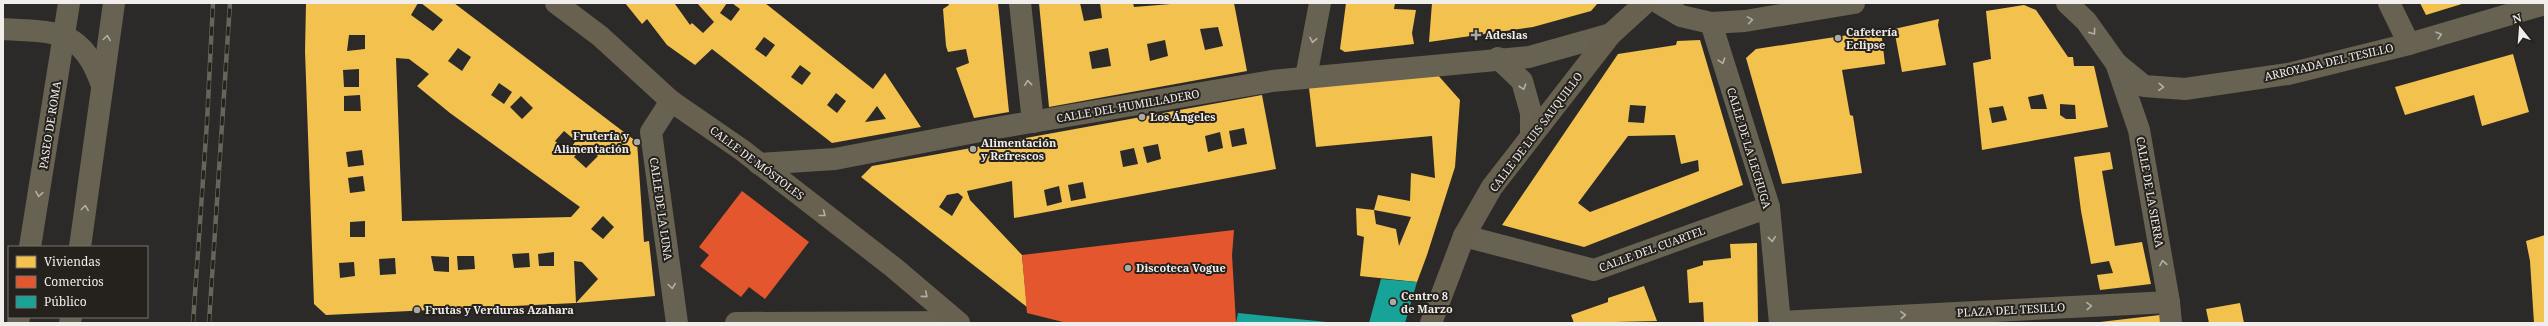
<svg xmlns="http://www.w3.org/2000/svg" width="2548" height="326" viewBox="0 0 2548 326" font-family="'Noto Serif',serif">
<rect width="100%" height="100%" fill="#2c2a28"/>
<g fill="#f2c14e" fill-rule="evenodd">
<path d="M306 3H418L411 15 433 31 443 20 421 3H454L637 142 644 242 649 241 655 296 576 303 326 315 314 304 305 51ZM349 35H365V49L347 51ZM458 48 471 57 462 71 448 61ZM396 58 409 59 429 74 417 86 450 113 580 207 571 217 402 221ZM359 69V87H344L343 70ZM499 83 512 92 504 104 491 95ZM360 95 361 111H344V96ZM521 96 533 108 522 119 510 107ZM564 131 576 141 567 152 555 141ZM584 146 598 156 586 168 574 157ZM362 150 364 165 348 167 346 152ZM363 176 365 191 350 193 348 178ZM603 216 614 227 603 239 591 229ZM365 221V237H350V222ZM554 252V266H539L538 254ZM529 253 530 267 514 268 512 254ZM431 256 449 257V272L434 271ZM457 256H474L475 269 458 270ZM395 258 396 274 380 275 379 259ZM574 261 582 262 598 279 576 303ZM354 262 355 276 340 278 339 263Z"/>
<path d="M625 3H677L675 4 690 25 692 23 703 33 714 22 697 3H727L720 13 731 21 740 9 732 3H765L873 89 885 73 921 127 832 143 712 49 695 65 667 45 647 19 642 24ZM764 37 775 45 766 57 755 49ZM800 65 811 73 802 85 791 77ZM836 93 846 101 837 113 827 105ZM877 106 886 119 865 122Z"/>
<path d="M948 3H998L1009 112 974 118 956 68 969 63 966 49 948 52 946 46 943 9 949 5Z"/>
<path d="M1039 3H1080L1084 21 1102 18 1100 3H1133L1134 7 1183 3H1234L1247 71 1049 107ZM1218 27 1223 46 1205 50 1200 29ZM1165 40 1168 56 1150 61 1147 44ZM1108 48 1111 66 1092 69 1089 52Z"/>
<path d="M1346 3H1395L1394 9 1416 10 1412 33 1414 44 1345 52 1340 49Z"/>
<path d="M1432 3H1598L1591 11 1533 27 1429 42Z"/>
<path d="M2420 3H2465L2426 15Z"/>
<path d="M2024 5 2036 10 2068 57H2073L2074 66H2094L2108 127 1982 150 1973 63 1991 59 1986 11ZM2043 94 2047 109H2031L2028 97ZM2060 104 2075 105 2076 119H2066L2060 115ZM2003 106 2007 120 1992 123 1989 108Z"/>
<path d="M1939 19 1938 25 1946 65 1902 72 1894 29Z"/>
<path d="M1881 30 1885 64 1842 70 1850 115 1853 116 1862 173 1782 184 1746 58 1756 49Z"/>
<path d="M1700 40 1743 185 1584 247 1502 225 1618 54 1676 45 1677 41ZM1630 105 1646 106 1644 123 1628 122ZM1675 135 1681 164 1698 160 1699 171 1590 212 1578 203 1628 136Z"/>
<path d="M2513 54 2529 112 2482 126 2474 95 2405 115 2395 87Z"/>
<path d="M1436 73 1460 100 1455 167 1427 255 1417 282 1360 276 1364 237 1357 235 1356 208 1374 210 1376 224 1396 229 1399 246 1411 217 1374 210 1378 195 1410 201 1411 173 1435 178 1432 136 1316 147 1309 88Z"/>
<path d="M1262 95 1276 169 1014 218 1012 181 967 191 970 200 1022 255 1027 307 861 177 872 166ZM1244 128 1247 144 1232 147 1229 131ZM1220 132 1223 148 1208 152 1205 136ZM1158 144 1161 159 1147 163 1143 147ZM1134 148 1138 164 1123 167 1120 151ZM1083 182 1086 198 1071 201 1068 185ZM1059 186 1062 202 1047 206 1044 190ZM958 193 963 197 952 216 939 207 947 195Z"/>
<path d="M2110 152 2113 169 2102 171 2115 246 2142 242 2151 284 2100 290 2097 275 2113 273 2109 261 2091 264 2081 211 2074 157Z"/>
<path d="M2545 235V323H2534L2530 261 2526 241Z"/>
<path d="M1757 243 1758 323H1704L1703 302 1689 303 1687 270 1703 265V261L1731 258 1730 244Z"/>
<path d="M1644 286 1657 321 1574 323 1571 315 1608 302V298Z"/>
<path d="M2240 303 2244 323H2209L2206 309Z"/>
<path d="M2160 315 2161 323H2100V322Z"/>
</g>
<g fill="#e4572e">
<path d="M742 191 809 242 765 299 749 287 741 297 700 266 709 255 699 247Z"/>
<path d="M1234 230 1232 255 1236 323H1067L1027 313 1022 255Z"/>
</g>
<g fill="#17a398">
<path d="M1381 279 1417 282 1405 323H1369Z"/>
<path d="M1238 313 1327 322 1326 323H1236Z"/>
</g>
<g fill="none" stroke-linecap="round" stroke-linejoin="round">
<g stroke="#686252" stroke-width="22">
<path d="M1464 236 1594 270 1769 207"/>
<path d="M2169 302 2171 323"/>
</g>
<g stroke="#686252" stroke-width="22">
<path d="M1020 3 1033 122"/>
<path d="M1659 3 1681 16 1711 23 1745 21 1854 3"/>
<path d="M2067 3 2086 21 2116 63 2144 86 2185 89 2288 74 2409 44 2545 4"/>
<path d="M2389 3 2409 44"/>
<path d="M1711 23 1769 207 1780 323"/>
<path d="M3 29C54 32 82 28 101 83"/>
<path d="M1498 58 1522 81 1531 113V134"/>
<path d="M1306 77 1320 3"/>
<path d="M671 101 651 132 677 323"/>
<path d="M759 164 835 159 996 128 1272 81 1529 57 1611 34"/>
<path d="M1780 322 2169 302 2139 130 2116 63"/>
<path d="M736 323 956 322"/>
</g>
<g stroke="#686252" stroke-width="22">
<path d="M30 247 69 3"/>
<path d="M80 247 114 3"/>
<path d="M18 323 19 317"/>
<path d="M70 323 71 317"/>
</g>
<g stroke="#68614f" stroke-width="22">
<path d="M556 3 600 36 671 101 742 150 893 267 959 323"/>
<path d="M1431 323 1464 236 1492 187 1611 34 1645 3"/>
</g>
<defs>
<g id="rail">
<path d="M193 323 207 122 213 3"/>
<path d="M209 323 230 3"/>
</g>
</defs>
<use href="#rail" stroke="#67645b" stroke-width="4.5"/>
<use href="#rail" stroke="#25211d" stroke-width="3" stroke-dasharray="9" stroke-linecap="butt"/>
</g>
<defs><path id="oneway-chevron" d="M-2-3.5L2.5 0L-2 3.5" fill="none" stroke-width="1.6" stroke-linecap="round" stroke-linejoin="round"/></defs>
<g stroke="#b3aea6">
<use href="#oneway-chevron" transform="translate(1750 20) rotate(-9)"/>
<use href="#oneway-chevron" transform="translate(2093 32) rotate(54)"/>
<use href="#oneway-chevron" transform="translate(2439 35) rotate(-16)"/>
<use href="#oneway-chevron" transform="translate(107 38) rotate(-82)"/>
<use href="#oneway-chevron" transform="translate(1313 40) rotate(101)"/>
<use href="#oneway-chevron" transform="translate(1722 61) rotate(72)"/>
<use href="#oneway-chevron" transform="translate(1028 83) rotate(-96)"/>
<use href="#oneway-chevron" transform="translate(1523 87) rotate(71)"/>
<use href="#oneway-chevron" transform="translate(2161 87) rotate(4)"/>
<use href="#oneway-chevron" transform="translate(39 194) rotate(99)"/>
<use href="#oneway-chevron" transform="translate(85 208) rotate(-83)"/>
<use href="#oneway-chevron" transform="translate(1772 239) rotate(84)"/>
<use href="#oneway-chevron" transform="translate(2163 263) rotate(-100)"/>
<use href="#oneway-chevron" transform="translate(672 286) rotate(82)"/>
<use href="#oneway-chevron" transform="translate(2089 306) rotate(-3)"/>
<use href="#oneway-chevron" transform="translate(1903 315) rotate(-3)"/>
</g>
<g stroke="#b3aea4">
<use href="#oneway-chevron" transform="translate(823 214) rotate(38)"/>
<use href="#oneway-chevron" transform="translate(925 295) rotate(41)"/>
</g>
<g fill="#aba9a6" stroke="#25211d" stroke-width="1.5">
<path d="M1474 29h4v4h4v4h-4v4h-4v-4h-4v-4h4z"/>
<circle cx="1838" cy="38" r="4"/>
<circle cx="1142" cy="117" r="4"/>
<circle cx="637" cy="142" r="4"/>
<circle cx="973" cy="149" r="4"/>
<circle cx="1128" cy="268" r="4"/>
<circle cx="1393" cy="302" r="4"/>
<circle cx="417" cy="310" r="4"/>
</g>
<g text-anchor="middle" stroke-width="4" stroke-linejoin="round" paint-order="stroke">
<g font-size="11" font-weight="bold" fill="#f0edea" stroke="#25211d" text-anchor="start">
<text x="1846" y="36">Cafetería<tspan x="1846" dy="13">Eclipse</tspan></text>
<text x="1485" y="39">Adeslas</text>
<text x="1150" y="121">Los Ángeles</text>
<text x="629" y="140" text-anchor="end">Frutería y<tspan x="629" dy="13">Alimentación</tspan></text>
<text x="981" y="147">Alimentación<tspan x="981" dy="13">y Refrescos</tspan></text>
<text x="1136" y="272">Discoteca Vogue</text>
<text x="1401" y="300">Centro 8<tspan x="1401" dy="13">de Marzo</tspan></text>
<text x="425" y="314">Frutas y Verduras Azahara</text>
</g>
<g font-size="11" fill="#f0edea" stroke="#25211d">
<text transform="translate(2329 62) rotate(-13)" y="4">ARROYADA DEL TESILLO</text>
<text transform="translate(1128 106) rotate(-10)" y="4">CALLE DEL HUMILLADERO</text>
<text transform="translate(50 125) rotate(-81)" y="4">PASEO DE ROMA</text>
<text transform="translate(1536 132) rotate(-53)" y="4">CALLE DE LUIS SAUQUILLO</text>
<text transform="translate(1749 148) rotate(73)" y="4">CALLE DE LA LECHUGA</text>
<text transform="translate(757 163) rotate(37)" y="4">CALLE DE MÓSTOLES</text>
<text transform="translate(2150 192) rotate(80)" y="4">CALLE DE LA SIERRA</text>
<text transform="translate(661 209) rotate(82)" y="4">CALLE DE LA LUNA</text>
<text transform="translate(1652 249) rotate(-20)" y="4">CALLE DEL CUARTEL</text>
<text transform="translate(2011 310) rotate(-3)" y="4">PLAZA DEL TESILLO</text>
</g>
</g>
<rect width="2548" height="326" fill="none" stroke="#f0edea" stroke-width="8"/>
<rect x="8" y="246" width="140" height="72" fill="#25211d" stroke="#76736f"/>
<rect x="16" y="256" width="20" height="12" fill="#f2c14e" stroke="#76736f"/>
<text x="44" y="266" font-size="12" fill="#f0edea">Viviendas</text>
<rect x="16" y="276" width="20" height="12" fill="#e4572e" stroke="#76736f"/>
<text x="44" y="286" font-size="12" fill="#f0edea">Comercios</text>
<rect x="16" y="296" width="20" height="12" fill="#17a398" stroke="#76736f"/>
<text x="44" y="306" font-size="12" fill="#f0edea">Público</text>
<g transform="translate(2520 28) rotate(343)" stroke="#25211d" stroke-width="3" paint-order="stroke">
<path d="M0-3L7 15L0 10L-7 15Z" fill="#f0edea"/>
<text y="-6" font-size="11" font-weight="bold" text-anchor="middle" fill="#f0edea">N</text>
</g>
</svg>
